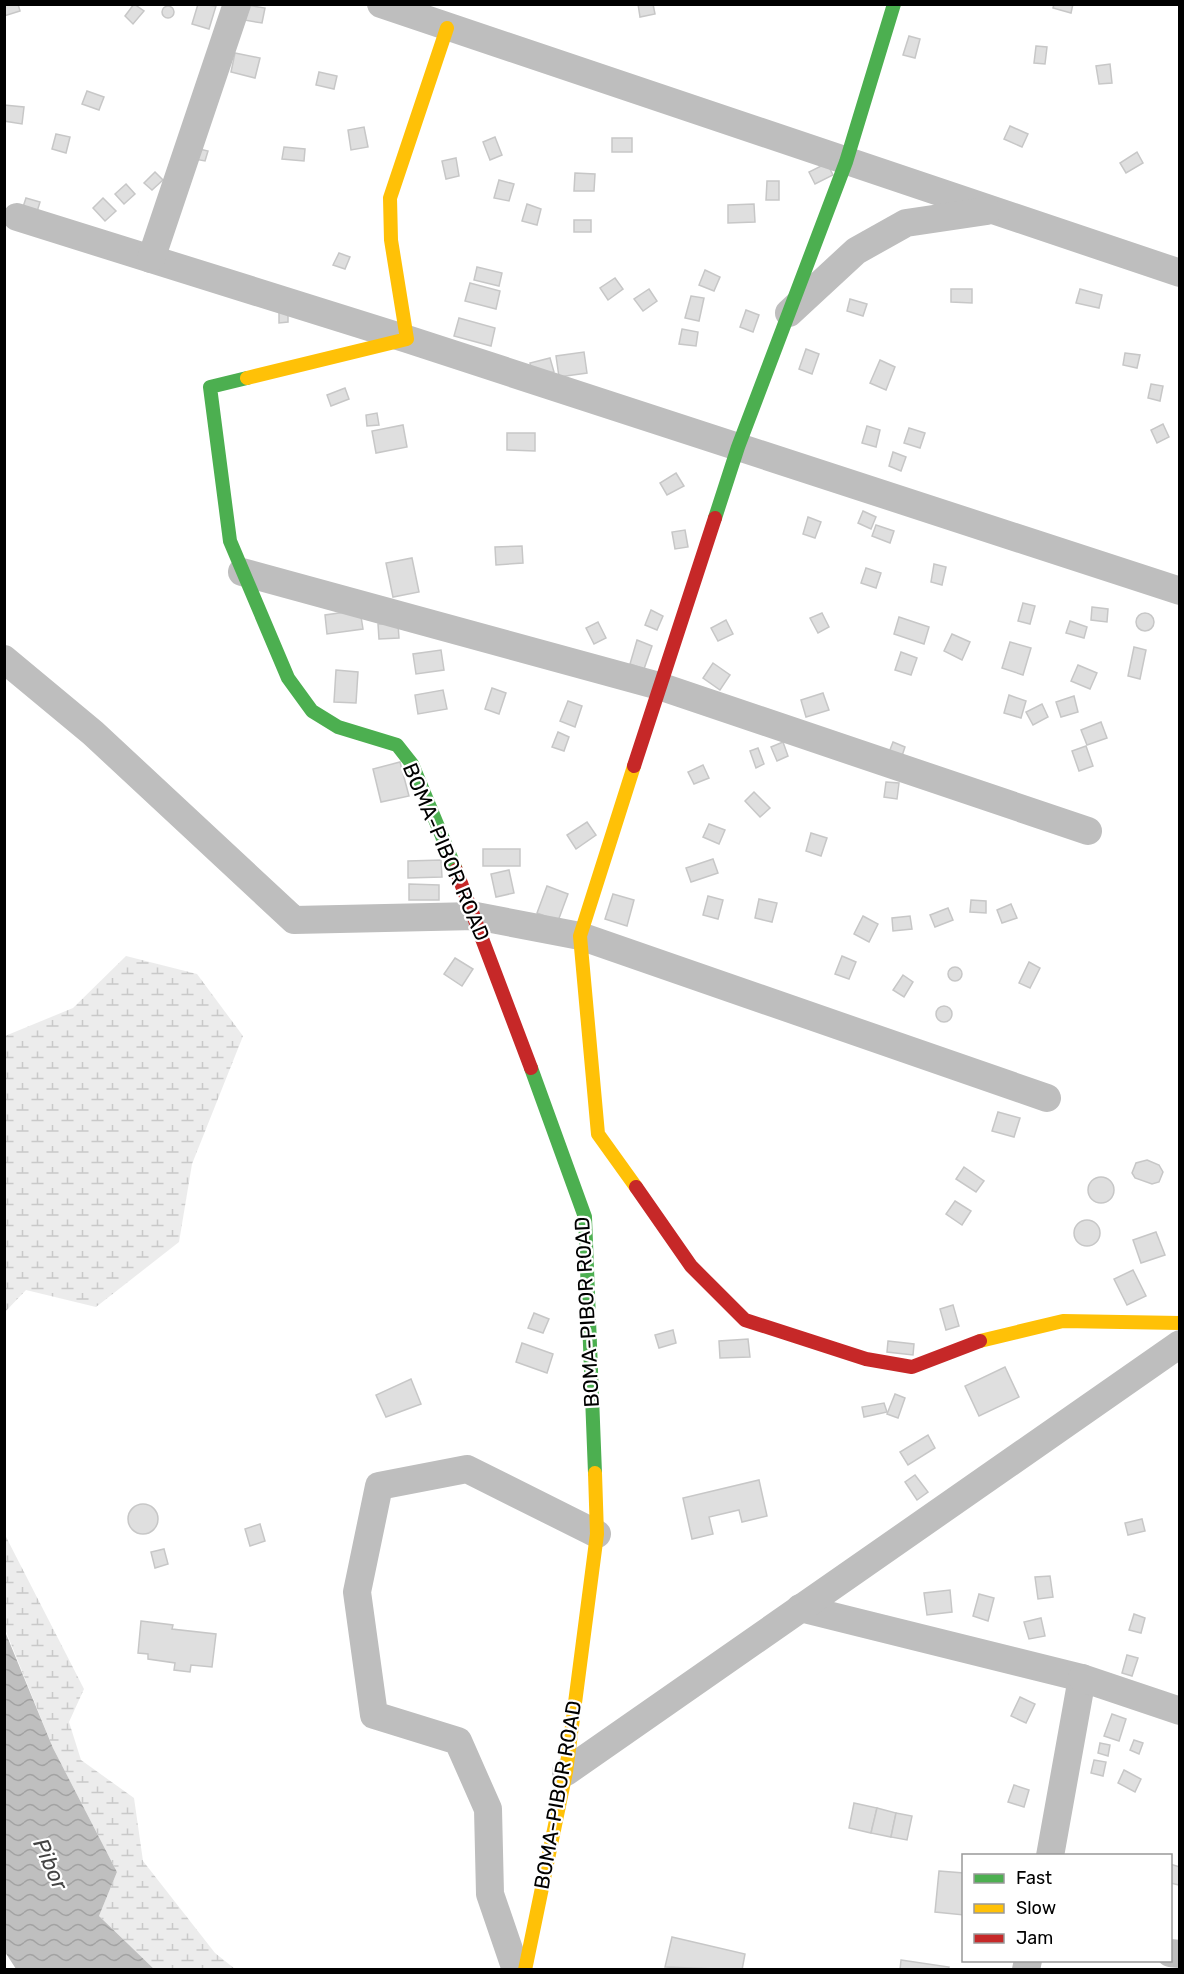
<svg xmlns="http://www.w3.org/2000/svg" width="1184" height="1974" viewBox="0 0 1184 1974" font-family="Rubik,sans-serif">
<defs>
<pattern id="wetland-marsh" width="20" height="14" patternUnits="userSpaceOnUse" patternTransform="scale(1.5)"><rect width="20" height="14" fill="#ececec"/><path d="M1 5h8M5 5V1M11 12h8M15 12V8" fill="none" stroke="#c9c9c9"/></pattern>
<pattern id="water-waves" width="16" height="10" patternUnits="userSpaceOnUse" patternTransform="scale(1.5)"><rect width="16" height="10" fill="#bfbfbf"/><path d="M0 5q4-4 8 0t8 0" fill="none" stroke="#a2a2a2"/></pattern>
</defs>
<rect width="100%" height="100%" fill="#fff"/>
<g fill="url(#wetland-marsh)">
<path d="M126 956 197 974 243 1036 192 1164 179 1242 96 1307 26 1290 5 1312V1036L73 1008Z"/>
<path d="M4 1533 84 1689 69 1722 81 1760 134 1798 143 1861 215 1953 235 1969H154L99 1916 117 1872 53 1748 5 1629Z"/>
</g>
<path fill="url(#water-waves)" d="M4 1629 53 1748 117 1872 99 1916 154 1969H16L5 1952Z"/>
<g fill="#dfdfdf" stroke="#c7c7c7" stroke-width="1.5">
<path d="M4 4H18L20 11 4 16Z"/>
<path d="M134 4 144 11 133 24 125 16Z"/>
<path d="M198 4 216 6 209 29 192 24Z"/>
<path d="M638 4H653L655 14 640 17Z"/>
<path d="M1054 4H1073L1071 13 1053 8Z"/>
<path d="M247 5 265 8 262 23 244 20Z"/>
<circle cx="168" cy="12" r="6"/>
<path d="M909 36 920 39 915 58 903 55Z"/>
<path d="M1036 46 1047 47 1045 64 1034 63Z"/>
<path d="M235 53 260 58 255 78 231 72Z"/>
<path d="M1110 64 1112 83 1099 84 1096 66Z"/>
<path d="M319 72 337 76 334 89 316 85Z"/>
<path d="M87 91 104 97 99 110 82 104Z"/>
<path d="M4 105 24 107 22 124 4 121Z"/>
<path d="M1010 126 1028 134 1022 147 1004 139Z"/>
<path d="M364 127 368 147 351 150 348 130Z"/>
<path d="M56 134 70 137 66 153 52 149Z"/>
<path d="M495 137 502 155 490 160 483 142Z"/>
<rect x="612" y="138" width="20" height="14"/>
<path d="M191 147 208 151 205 161 189 158Z"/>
<path d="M284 147 305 149 304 161 282 159Z"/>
<path d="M1137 152 1143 163 1126 173 1120 163Z"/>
<path d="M456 158 459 176 446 179 442 161Z"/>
<path d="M827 163 833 175 815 184 809 172Z"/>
<path d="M155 172 163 180 152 190 144 183Z"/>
<path d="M575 173 595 174 594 191H574Z"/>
<path d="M499 180 514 184 509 201 494 198Z"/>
<path d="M767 181H779V200H766Z"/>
<path d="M126 184 135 194 124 204 115 194Z"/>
<path d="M26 198 40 202 36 215 22 210Z"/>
<path d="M103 198 116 211 105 221 93 208Z"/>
<path d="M527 204 541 209 537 225 522 221Z"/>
<path d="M754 204 755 222 728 223V205Z"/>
<rect x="574" y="220" width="17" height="12"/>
<path d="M339 253 350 257 345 269 333 265Z"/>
<path d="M477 267 502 273 499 286 474 280Z"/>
<path d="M705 270 720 277 714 291 699 285Z"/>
<path d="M615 278 623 289 608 300 600 288Z"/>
<path d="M470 283 500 291 496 309 465 301Z"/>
<path d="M649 289 657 301 643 311 634 299Z"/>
<path d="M951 289H972V303L951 302Z"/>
<path d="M1080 289 1102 295 1099 308 1076 303Z"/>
<path d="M691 296 704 298 699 321 685 318Z"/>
<path d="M850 299 867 304 863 316 847 311Z"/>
<path d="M279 308H288V322L279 323Z"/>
<path d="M746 310 759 315 753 332 740 327Z"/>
<path d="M459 318 495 328 491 346 454 336Z"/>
<path d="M682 329 698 332 696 346 679 344Z"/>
<path d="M806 349 819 354 812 374 799 369Z"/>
<path d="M584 352 587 373 559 377 556 356Z"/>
<path d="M1125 353 1140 355 1137 368 1123 365Z"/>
<path d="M550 358 554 372 533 377 530 363Z"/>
<path d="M880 360 895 367 886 390 870 383Z"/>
<path d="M1151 384 1163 386 1160 401 1148 398Z"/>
<path d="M345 388 349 399 331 406 327 395Z"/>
<path d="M377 413 379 425 367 426 366 415Z"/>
<path d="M1163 424 1169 437 1157 443 1151 430Z"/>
<path d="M403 425 407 447 376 453 372 431Z"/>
<path d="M867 426 880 430 876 447 862 443Z"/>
<path d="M909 428 925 433 920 448 904 443Z"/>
<path d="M507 433H535V451L507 450Z"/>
<path d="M893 452 906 457 901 471 889 466Z"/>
<path d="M676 473 684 486 667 495 660 483Z"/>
<path d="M863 511 876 517 871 529 858 523Z"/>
<path d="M808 517 821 522 815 538 803 534Z"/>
<path d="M876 525 894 531 890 543 872 536Z"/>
<path d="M685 530 688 547 675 549 672 532Z"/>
<path d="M522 546 523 563 496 565 495 547Z"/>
<path d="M412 558 419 592 393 597 386 563Z"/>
<path d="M934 564 946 567 942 585 931 582Z"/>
<path d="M866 568 881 573 876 588 861 583Z"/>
<path d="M1023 603 1035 606 1030 624 1018 621Z"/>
<path d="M1092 607 1108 609 1107 622 1091 620Z"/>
<path d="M360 610 363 629 327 634 325 615Z"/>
<path d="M651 610 663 616 657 630 645 625Z"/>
<path d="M822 613 829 627 818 633 810 618Z"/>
<circle cx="1145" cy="622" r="9"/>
<path d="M899 617 929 627 924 644 894 634Z"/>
<path d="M726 620 733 634 718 641 711 628Z"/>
<path d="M1070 621 1087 627 1084 638 1066 633Z"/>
<path d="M598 622 606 638 594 644 586 628Z"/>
<path d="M378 624H398L399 638 379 639Z"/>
<path d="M952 634 970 642 962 660 944 651Z"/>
<path d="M637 640 652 646 644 669 630 664Z"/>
<path d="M1010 642 1031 648 1023 675 1002 668Z"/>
<path d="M1134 647 1146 650 1140 679 1128 676Z"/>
<path d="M441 650 444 670 416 674 413 654Z"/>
<path d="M901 652 917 658 911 675 895 670Z"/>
<path d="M713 663 730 675 720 690 703 678Z"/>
<path d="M1078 665 1097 673 1090 689 1071 681Z"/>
<path d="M336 670 358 672 356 703 334 702Z"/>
<path d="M492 688 506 693 499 714 485 709Z"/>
<path d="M443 690 447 709 418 714 415 695Z"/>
<path d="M823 693 829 710 806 717 801 700Z"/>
<path d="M1009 695 1026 701 1021 718 1004 713Z"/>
<path d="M1074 696 1078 712 1061 717 1056 702Z"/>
<path d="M568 701 582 706 575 727 560 721Z"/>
<path d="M1042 704 1048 717 1033 725 1026 712Z"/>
<path d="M1101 722 1107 738 1087 745 1081 730Z"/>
<path d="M558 732 569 737 564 751 552 747Z"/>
<path d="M783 742 788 756 777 761 771 747Z"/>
<path d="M893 742 905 747 899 765 886 760Z"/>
<path d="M1086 746 1093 766 1079 771 1072 751Z"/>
<path d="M758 748 764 764 756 768 750 751Z"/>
<path d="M400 762 409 796 381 802 373 769Z"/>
<path d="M703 765 709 778 694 784 688 772Z"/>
<path d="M886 782 899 783 897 799 884 797Z"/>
<path d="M754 792 770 808 760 817 745 801Z"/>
<path d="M587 822 596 835 576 849 567 835Z"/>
<path d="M709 824 725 830 719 844 703 837Z"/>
<path d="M811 833 827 838 821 856 806 851Z"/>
<rect x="483" y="849" width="37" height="17"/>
<path d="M713 859 718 873 691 882 686 868Z"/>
<path d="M441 860 442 877 408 878V861Z"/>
<path d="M509 870 514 893 496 897 491 874Z"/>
<path d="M409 884 439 885V900H409Z"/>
<path d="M547 886 568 894 558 921 537 913Z"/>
<path d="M613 894 634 900 627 926 605 919Z"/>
<path d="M708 896 723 900 718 919 703 915Z"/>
<path d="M759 899 777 903 772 922 755 918Z"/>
<path d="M971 900 986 901V913L970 912Z"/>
<path d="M1011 904 1017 918 1002 923 997 910Z"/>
<path d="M948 908 953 920 935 927 930 915Z"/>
<path d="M863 916 878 924 869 942 854 934Z"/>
<path d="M910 916 912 929 893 931 892 918Z"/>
<path d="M842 956 856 962 849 979 835 974Z"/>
<path d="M455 958 473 969 462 986 444 974Z"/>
<path d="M1029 962 1040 968 1030 988 1019 983Z"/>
<circle cx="955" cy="974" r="7"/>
<path d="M903 975 913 982 904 997 893 990Z"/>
<circle cx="944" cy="1014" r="8"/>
<path d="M998 1112 1020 1118 1014 1137 992 1131Z"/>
<path d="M1147 1160 1159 1165 1163 1172 1159 1182 1152 1184 1135 1178 1132 1173 1136 1163Z"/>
<path d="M964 1167 984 1181 976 1192 956 1179Z"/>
<circle cx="1101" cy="1190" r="13"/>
<path d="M955 1201 971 1211 962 1225 946 1214Z"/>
<circle cx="1087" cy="1233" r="13"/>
<path d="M1156 1232 1165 1255 1141 1263 1133 1240Z"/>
<path d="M1133 1270 1146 1296 1127 1305 1114 1279Z"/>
<path d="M953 1305 959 1326 946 1330 940 1309Z"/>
<path d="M534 1313 549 1319 543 1333 528 1328Z"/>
<path d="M673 1330 676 1343 659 1348 655 1335Z"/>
<path d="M748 1339 750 1357 720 1358 719 1341Z"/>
<path d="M888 1341 914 1344 913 1355 887 1352Z"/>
<path d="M522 1343 553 1354 547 1373 516 1362Z"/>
<path d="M1005 1367 1019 1397 979 1416 965 1386Z"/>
<path d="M411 1379 421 1404 386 1417 376 1395Z"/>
<path d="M895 1394 905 1398 898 1418 887 1414Z"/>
<path d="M884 1403 887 1412 864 1417 862 1407Z"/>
<path d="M928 1435 935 1448 908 1465 900 1452Z"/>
<path d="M915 1475 928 1492 917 1500 905 1482Z"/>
<path d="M759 1480 767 1516 742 1522 739 1510 709 1517 713 1534 692 1539 683 1498Z"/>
<circle cx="143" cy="1519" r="15"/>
<path d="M1142 1519 1145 1531 1128 1535 1125 1523Z"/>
<path d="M260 1524 265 1541 250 1546 245 1529Z"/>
<path d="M164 1549 168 1564 155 1568 151 1552Z"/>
<path d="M1050 1576 1053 1597 1038 1599 1035 1577Z"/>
<path d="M950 1590 952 1612 927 1615 924 1593Z"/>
<path d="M979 1594 994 1598 988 1621 973 1616Z"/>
<path d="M1134 1614 1145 1618 1141 1633 1129 1630Z"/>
<path d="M1041 1618 1045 1636 1029 1639 1024 1622Z"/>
<path d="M141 1621 173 1625 172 1629 216 1634 212 1667 191 1665 190 1672 174 1670 175 1663 148 1659V1654L138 1653Z"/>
<path d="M1127 1655 1138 1658 1132 1676 1122 1673Z"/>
<path d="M1020 1697 1035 1704 1026 1723 1011 1716Z"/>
<path d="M1112 1714 1126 1719 1119 1741 1104 1736Z"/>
<path d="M1134 1740 1143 1743 1139 1754 1130 1750Z"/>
<path d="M1100 1743 1110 1745 1108 1756 1098 1753Z"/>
<path d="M1094 1760 1106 1762 1103 1776 1091 1773Z"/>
<path d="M1124 1770 1141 1779 1135 1792 1118 1783Z"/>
<path d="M1014 1785 1029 1790 1024 1807 1008 1802Z"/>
<path d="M854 1803 877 1808 871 1833 849 1828Z"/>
<path d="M877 1808 896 1813 891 1837 871 1833Z"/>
<path d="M896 1813 912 1816 907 1840 891 1837Z"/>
<path d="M1170 1864 1180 1867 1179 1885 1170 1883Z"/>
<path d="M939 1871 964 1873V1915L935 1912Z"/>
<path d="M672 1937 745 1954 742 1970 665 1967Z"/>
<path d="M901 1960 949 1967 948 1970H900Z"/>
</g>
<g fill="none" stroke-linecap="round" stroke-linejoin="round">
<g stroke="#bebebe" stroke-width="28">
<path d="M381 4 1180 273"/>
<path d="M17 217 407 339 1180 591"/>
<path d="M151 259 237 4"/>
<path d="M789 313 856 251 906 223 987 211"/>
<path d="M242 572 659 686 1088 831"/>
<path d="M4 659 93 733 294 920 476 916 580 936 1047 1098"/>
<path d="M800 1608 1082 1678 1050 1856"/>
<path d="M1082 1678 1180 1711"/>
<path d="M566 1772 1180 1344"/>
<path d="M1170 1953 1180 1954"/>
<path d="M516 1970 490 1894 488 1809 458 1741 374 1715 357 1592 379 1486 467 1469 597 1534"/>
<path d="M1026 1970 1028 1960"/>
</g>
<g stroke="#4caf50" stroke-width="14">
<path d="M247 378 210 387 230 541 288 678 312 711 338 727 397 745 412 764 456 870"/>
<path d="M715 518 738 447 846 162 894 4"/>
<path d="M531 1068 585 1217 595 1473"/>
</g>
<g stroke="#ffc107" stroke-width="14">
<path d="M247 378 407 339 391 240 390 198 447 28"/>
<path d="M634 766 580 936 598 1134 636 1187"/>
<path d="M980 1341 1063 1321 1180 1323"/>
<path d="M525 1970 566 1772 597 1534 595 1473"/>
</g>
<g stroke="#c62828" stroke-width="14">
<path d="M634 766 715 518"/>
<path d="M456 870 531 1068"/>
<path d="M636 1187 691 1266 745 1320 866 1359 912 1367 980 1341"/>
</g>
</g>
<g text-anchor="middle" stroke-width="4.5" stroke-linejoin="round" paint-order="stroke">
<g font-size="21" fill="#000" stroke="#fff">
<text transform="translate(446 852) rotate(67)" y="7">BOMA-PIBOR ROAD</text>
<text transform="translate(587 1312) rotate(-93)" y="7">BOMA-PIBOR ROAD</text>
<text transform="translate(558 1795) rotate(-80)" y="7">BOMA-PIBOR ROAD</text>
</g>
<g font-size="22" font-style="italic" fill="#444" stroke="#fff">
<text transform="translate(51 1864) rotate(66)" y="8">Pibor</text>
</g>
</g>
<rect width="1184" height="1974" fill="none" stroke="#000000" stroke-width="12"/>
<rect x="962" y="1854" width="210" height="108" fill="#ffffff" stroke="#999999" stroke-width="1.5"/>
<rect x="974" y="1874" width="30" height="9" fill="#4caf50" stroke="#999999" stroke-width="1.5"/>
<text x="1016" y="1884" font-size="18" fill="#000000">Fast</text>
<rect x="974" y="1904" width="30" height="9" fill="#ffc107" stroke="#999999" stroke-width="1.5"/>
<text x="1016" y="1914" font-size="18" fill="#000000">Slow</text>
<rect x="974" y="1934" width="30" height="9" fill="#c62828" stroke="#999999" stroke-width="1.5"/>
<text x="1016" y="1944" font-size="18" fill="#000000">Jam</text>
</svg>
